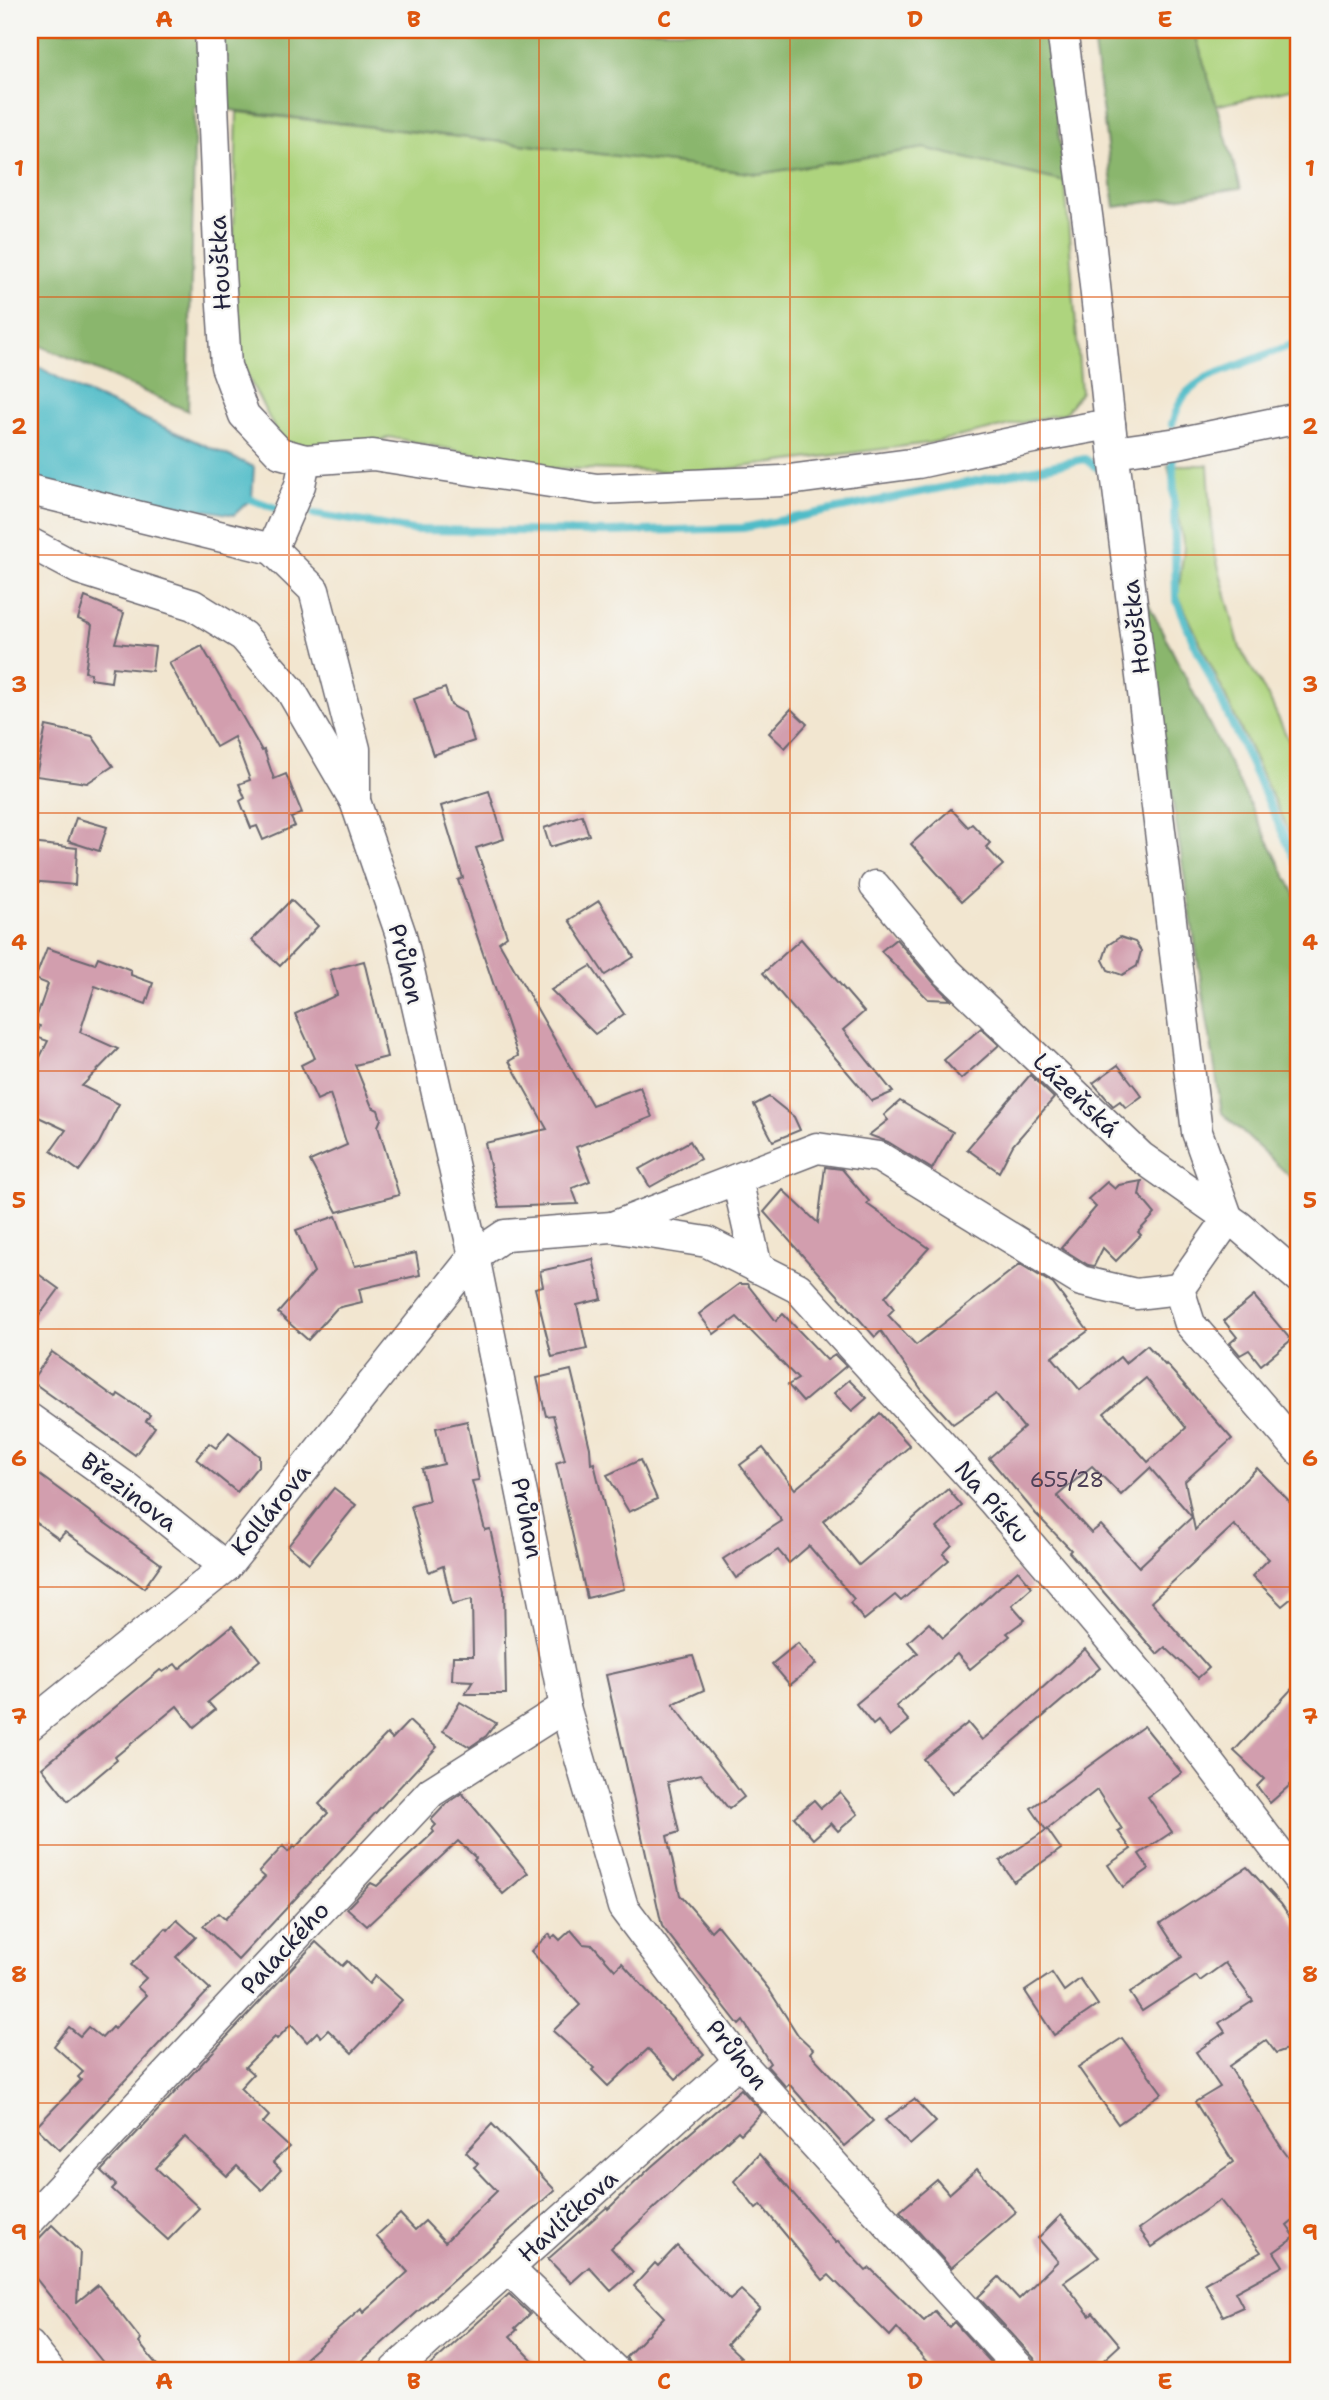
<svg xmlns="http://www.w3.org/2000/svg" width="1329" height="2400" viewBox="0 0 1329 2400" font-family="'Shantell Sans',sans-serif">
<rect width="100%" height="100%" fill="#f6f6f2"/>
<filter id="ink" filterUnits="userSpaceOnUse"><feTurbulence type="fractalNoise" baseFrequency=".0143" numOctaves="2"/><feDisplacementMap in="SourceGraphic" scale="14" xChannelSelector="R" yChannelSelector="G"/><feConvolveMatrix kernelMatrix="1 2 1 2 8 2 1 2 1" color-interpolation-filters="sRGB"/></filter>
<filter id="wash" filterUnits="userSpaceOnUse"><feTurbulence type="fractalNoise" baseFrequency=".00686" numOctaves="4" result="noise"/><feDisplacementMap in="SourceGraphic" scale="28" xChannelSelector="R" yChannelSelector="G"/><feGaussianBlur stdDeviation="1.57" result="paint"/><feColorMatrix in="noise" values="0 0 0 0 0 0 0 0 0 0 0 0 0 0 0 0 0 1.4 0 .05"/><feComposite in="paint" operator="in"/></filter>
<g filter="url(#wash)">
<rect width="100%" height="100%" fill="#f2e6d0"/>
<g fill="#aed47e" stroke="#687b5c" stroke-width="2">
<path d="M1194 30H1299V87L1215 106Z"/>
<path d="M237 112 521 144 758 174 924 148 1065 182 1081 392 1065 413 929 443 703 472 544 468 389 437 300 479 231 343Z"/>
<path d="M1168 465H1208L1213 546 1240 648 1271 702 1299 763V854L1178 595 1184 547Z"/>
</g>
<g fill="#8ab66d" stroke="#566c54" stroke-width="2">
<path d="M30 30H1046L1065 182 924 148 758 174 521 144 195 106 188 411 30 341Z"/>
<path d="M1092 30H1194L1241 188 1115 207Z"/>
<path d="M1138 583 1299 902V1185L1222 1113Z"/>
</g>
<path fill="#4fbcc8" stroke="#386f82" stroke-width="2" d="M30 362 82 391 254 467 252 498 234 515 135 498 70 494 30 479Z"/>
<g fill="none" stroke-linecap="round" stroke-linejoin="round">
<g stroke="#4fbcc8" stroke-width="8">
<path d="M1172 424C1181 396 1184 392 1208 377L1299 342"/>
<path d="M1173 458 1176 598 1192 638 1299 868"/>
<path d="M242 496 275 508"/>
<path d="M314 514 413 530 608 532 743 528 1085 459 1096 467"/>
</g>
</g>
<g id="blocks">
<g fill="#d29eae" fill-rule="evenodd">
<path d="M85 597 124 613 115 643 155 647 152 671 113 667 111 682 90 679 91 673 85 672 92 625 78 619Z"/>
<path d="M202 646 262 751 264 750 274 779 286 774 302 813 291 818 295 826 263 840 257 826 251 828 240 801 245 798 239 784 250 780 234 737 216 747 169 663Z"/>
<path d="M445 688 451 705 465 713 474 741 433 755 414 699Z"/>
<path d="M791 709 807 724 785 748 769 733Z"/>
<path d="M46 726 92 736 113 766 87 783 36 776Z"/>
<path d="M489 791 504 839 476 848 507 936 499 942 592 1105 640 1087 652 1117 576 1147 590 1181 572 1188 578 1204 499 1207 485 1143 547 1129 509 1061 518 1056 458 880 463 878 441 806Z"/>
<path d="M951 809 968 827 972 824 990 843 986 847 1003 865 962 901 911 844Z"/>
<path d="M582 815 589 835 550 847 544 828Z"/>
<path d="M76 818 107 827 99 851 68 841Z"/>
<path d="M30 843 77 848 75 885 30 881Z"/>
<path d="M291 900 318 926 280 966 252 940Z"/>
<path d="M599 901 634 957 605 975 569 920Z"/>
<path d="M1120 937 1135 942 1141 951 1137 966 1122 975 1108 970 1103 960 1108 945Z"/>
<path d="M801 939 864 1012 843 1030 893 1092 872 1101 763 973Z"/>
<path d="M896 939 933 982 951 1000 928 999 881 951Z"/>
<path d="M47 948 95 964 98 957 131 970V975L153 983 146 1004 95 986 80 1032 118 1049 82 1086 119 1104 99 1143 79 1171 51 1151 66 1130 30 1113V1077L48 1041 36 1037 40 1026 34 1024 48 984 35 979Z"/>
<path d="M364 961 387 1057 355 1065 372 1107 378 1110 381 1119 378 1126 399 1195 337 1212 310 1161 347 1145 330 1094 317 1100 301 1065 315 1058 295 1014 337 995 330 970Z"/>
<path d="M591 966 624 1014 595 1034 551 990Z"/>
<path d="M981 1028 999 1045 961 1079 944 1060Z"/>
<path d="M1118 1065 1142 1096 1126 1108 1120 1101 1113 1106 1093 1083Z"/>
<path d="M1030 1075 1054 1098 1013 1145 999 1172 967 1149Z"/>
<path d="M769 1097 794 1117 800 1130 773 1141 754 1105Z"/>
<path d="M900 1101 953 1132 932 1169 888 1142 869 1135 888 1120 884 1115Z"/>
<path d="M690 1141 700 1159 650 1187 639 1169Z"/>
<path d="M825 1167 842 1169 869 1201 867 1204 929 1248 885 1297 894 1309 888 1315 916 1345 1020 1264 1053 1284 1088 1331 1052 1357 1080 1390 1120 1357 1125 1363 1147 1345 1165 1365 1166 1364 1232 1439 1185 1481 1195 1530 1257 1468 1299 1511V1592L1282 1606 1252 1576 1269 1559 1234 1525 1151 1602 1209 1668 1198 1678 1165 1647 1157 1654 1069 1552 1071 1550 1036 1514 989 1458 1024 1428 996 1394 953 1424 921 1389 881 1331 875 1337 764 1212 783 1190 818 1223ZM1146 1378 1186 1428 1148 1462 1104 1413ZM1092 1466 1121 1495 1150 1468 1192 1517 1139 1567 1101 1525 1091 1533 1057 1496Z"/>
<path d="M1142 1181 1139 1195 1155 1214 1138 1232 1141 1235 1116 1261 1103 1248 1094 1266 1088 1265 1061 1248 1096 1207 1088 1199 1107 1182 1115 1189 1119 1185Z"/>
<path d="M336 1216 355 1266 416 1253 420 1275 359 1289 362 1302 337 1308 308 1340 278 1313 314 1272 296 1230Z"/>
<path d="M593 1259 602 1299 577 1305 587 1349 552 1357 535 1288 543 1286 540 1271Z"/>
<path d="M30 1268 59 1289 30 1328Z"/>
<path d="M739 1284H747L776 1321 783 1314 827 1360 835 1355 846 1366 803 1402 788 1385 798 1379 737 1317 714 1334 699 1314Z"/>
<path d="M1254 1296 1291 1340 1261 1365 1249 1350 1240 1355 1230 1343 1237 1337 1224 1321Z"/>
<path d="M52 1352 116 1398 118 1394 150 1415 146 1421 155 1427 135 1455 31 1381Z"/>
<path d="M571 1370 590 1448 591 1464 594 1463 624 1589 587 1598 556 1463 565 1460 553 1415 546 1416 537 1378Z"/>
<path d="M849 1380 867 1398 852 1411 834 1393Z"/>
<path d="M880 1413 910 1446 823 1521 859 1565 948 1489 962 1506 937 1528 952 1545 943 1554 949 1560 901 1601 895 1595 864 1620 850 1603 854 1599 809 1546 789 1563 778 1550 736 1578 723 1559 782 1521 740 1465 763 1448 795 1489 842 1450Z"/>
<path d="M467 1421 479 1480 472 1481 485 1530 490 1529 504 1591 506 1694H465L473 1681 452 1680 453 1656H473L472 1599 452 1604 443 1566 429 1572 411 1506 429 1501 422 1469 444 1464 436 1428Z"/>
<path d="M229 1432 259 1456V1465L237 1492 196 1459 209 1443 216 1448Z"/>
<path d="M640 1460 657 1499 629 1512 607 1475Z"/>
<path d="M30 1468 161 1564 144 1588 65 1532 59 1539 30 1518Z"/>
<path d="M334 1488 356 1505 309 1563 288 1546Z"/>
<path d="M1018 1570 1032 1587 1012 1605 1025 1620 1007 1633 1010 1636 970 1669 957 1654 896 1706 909 1721 890 1736 878 1721 873 1725 856 1704 918 1653 908 1642 929 1623 943 1638Z"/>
<path d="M232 1626 260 1660 208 1702 215 1710 194 1727 177 1706 115 1757 117 1760 68 1801 42 1768 160 1670 163 1672 175 1664 179 1669Z"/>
<path d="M798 1643 816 1664 790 1685 772 1664Z"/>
<path d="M1085 1649 1100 1668 952 1794 923 1759 968 1723 982 1740 1015 1713Z"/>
<path d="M693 1656 704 1690 673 1704 744 1797 729 1809 701 1774 668 1782 679 1832 667 1836 680 1895 711 1931 717 1925 768 1988 798 2035 813 2049 810 2053 873 2121 844 2146 789 2084 786 2087 767 2066 770 2063 743 2021 739 2025 662 1926 606 1675Z"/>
<path d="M1299 1681V1777L1270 1803 1257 1786 1264 1779 1234 1751Z"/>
<path d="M460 1702 496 1723 486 1736 470 1747 443 1731Z"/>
<path d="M409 1721 437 1747 238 1960 203 1926 218 1913 225 1919 265 1877 259 1872 283 1846 288 1852 294 1846 295 1848 328 1813 319 1804 387 1734 392 1739Z"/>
<path d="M1144 1726 1182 1773 1148 1797 1172 1832 1139 1854 1149 1869 1123 1887 1108 1865 1131 1849 1118 1831 1122 1829 1097 1790 1047 1829 1061 1849 1014 1882 1000 1861 1046 1830 1031 1808Z"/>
<path d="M840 1792 858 1814 838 1831 831 1823 813 1839 794 1817 814 1800 821 1808Z"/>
<path d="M462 1793 528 1873 503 1894 474 1860 476 1858 458 1841 367 1926 347 1908 371 1883 377 1886 434 1832 432 1829 436 1825 431 1820 447 1803Z"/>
<path d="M1247 1867 1281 1904 1299 1930V2045L1276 2053 1266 2040 1229 2066 1283 2150 1299 2171V2216L1287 2226 1295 2237 1274 2252 1283 2266 1235 2292 1243 2307 1223 2316 1205 2283 1261 2252 1220 2200 1152 2247 1139 2229 1233 2162 1195 2102 1220 2087 1196 2052 1225 2032 1219 2023 1253 2001 1225 1963 1200 1981 1196 1976 1142 2011 1130 1993 1182 1957 1160 1923Z"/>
<path d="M177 1920 196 1937 176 1957 210 1989 60 2150 36 2127 81 2080 78 2077 83 2072 54 2046 69 2027 80 2036 88 2027 102 2038 112 2027 114 2029 146 1995 137 1987 146 1978 131 1965 166 1928 168 1930Z"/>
<path d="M571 1930 583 1944 593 1945 615 1970 622 1963 704 2054 676 2079 648 2049 608 2086 592 2070 594 2068 553 2031 580 2005 531 1951 549 1934 552 1938 555 1935 560 1940Z"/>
<path d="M316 1942 342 1966 347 1961 369 1984 375 1976 402 2000 352 2053 328 2030 321 2037 317 2032 307 2042 291 2024 277 2039 275 2037 245 2067 253 2074 240 2088 269 2116 263 2123 289 2147 273 2162 281 2170 262 2190 237 2166 227 2176 185 2137 156 2168 199 2208 168 2240 112 2189 116 2185 101 2171Z"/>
<path d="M1052 1973 1064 1991 1080 1979 1098 2005 1054 2035 1025 1991Z"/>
<path d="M1122 2038 1162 2093 1118 2124 1078 2067Z"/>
<path d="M741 2089 762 2112 741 2134 738 2131 611 2248 633 2272 611 2291 589 2267 571 2283 548 2259 607 2207 608 2209 651 2167Z"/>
<path d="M914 2099 936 2122 910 2145 885 2120Z"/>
<path d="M492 2124 555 2190 352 2370H292L361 2309 363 2313 408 2272 376 2236 400 2214 415 2230 425 2221 445 2242 497 2191 474 2167 478 2164 466 2152Z"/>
<path d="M759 2154 836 2243 838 2241 866 2271 870 2268 924 2321 935 2311 949 2327 954 2322 998 2370H934L897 2328 890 2336 829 2275 823 2280 761 2205 756 2209 734 2181Z"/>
<path d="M977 2169 1016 2212 951 2268 900 2211 937 2180 949 2194Z"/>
<path d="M1061 2215 1099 2257 1064 2282 1090 2316 1093 2313 1120 2345 1093 2370H1038L1034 2358 978 2297 999 2277 1019 2299 1058 2261 1038 2238Z"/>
<path d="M52 2225 80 2252 77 2302 98 2285 141 2340 139 2343 161 2370H109L30 2271V2248Z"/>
<path d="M677 2246 730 2300 741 2290 760 2308 727 2344 741 2357 728 2370H631V2365L626 2357 664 2317 634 2286 655 2263 658 2266Z"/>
<path d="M509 2294 530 2314 515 2328 517 2330 510 2336 542 2370H425Z"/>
</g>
</g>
</g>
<g filter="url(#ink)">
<use href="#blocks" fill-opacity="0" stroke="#6b676f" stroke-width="2"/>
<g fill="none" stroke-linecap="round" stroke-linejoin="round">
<defs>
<g id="minor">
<path d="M210 30 220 274 226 366 244 415 280 453 305 460 373 455 597 489 781 481 918 463 1033 438 1110 424"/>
<path d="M1062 30 1089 230 1110 424 1197 1132 1228 1219"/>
<path d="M1114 452 1178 443 1299 418"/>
<path d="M30 490 272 549"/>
<path d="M30 543 79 569 193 605 243 636 291 691 355 801"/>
<path d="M272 549 314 590 355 749V801L401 935 474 1256 565 1707 623 1907 739 2061 1021 2370"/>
<path d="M272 549 300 485 305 460"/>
<path d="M875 886 946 971 1141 1157 1239 1226 1299 1278"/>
<path d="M737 1179 757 1268"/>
<path d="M1228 1219 1179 1289 1190 1324 1299 1450"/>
<path d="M615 1226 817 1148 879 1157 1081 1281 1136 1294 1179 1289"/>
<path d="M30 1419 127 1488 226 1567"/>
<path d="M30 1725 226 1567 474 1256 505 1235 612 1227 707 1242 798 1288 992 1500 1161 1699 1299 1880"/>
<path d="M30 2220 431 1792 565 1707"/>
<path d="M509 2269 614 2370"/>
<path d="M30 2346 49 2370"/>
<path d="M395 2370 739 2061"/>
</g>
</defs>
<use href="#minor" stroke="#6b676f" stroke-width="33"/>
<use href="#minor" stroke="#fff" stroke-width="30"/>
</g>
</g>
<path fill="none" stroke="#de560e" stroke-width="2" stroke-opacity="0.55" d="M289 30V2370M539 30V2370M790 30V2370M1040 30V2370M30 297H1299M30 555H1299M30 813H1299M30 1071H1299M30 1329H1299M30 1587H1299M30 1845H1299M30 2103H1299"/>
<g text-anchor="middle" stroke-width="5" stroke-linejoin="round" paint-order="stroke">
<g font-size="21" fill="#4e4158">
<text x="1067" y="1487">655/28</text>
</g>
<g font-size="24" fill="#22223b" stroke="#f6f6f2">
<text transform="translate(220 263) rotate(-93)" y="8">Houštka</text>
<text transform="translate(1136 627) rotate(-97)" y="8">Houštka</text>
<text transform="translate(406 964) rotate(76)" y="8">Průhon</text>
<text transform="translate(1076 1095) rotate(44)" y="8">Lázeňská</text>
<text transform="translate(129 1492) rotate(37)" y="8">Březinova</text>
<text transform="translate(992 1502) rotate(49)" y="8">Na Písku</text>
<text transform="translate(271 1510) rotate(-51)" y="8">Kollárova</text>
<text transform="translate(527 1518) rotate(79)" y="8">Průhon</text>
<text transform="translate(285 1948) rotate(-47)" y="8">Palackého</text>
<text transform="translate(737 2055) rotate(51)" y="8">Průhon</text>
<text transform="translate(568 2216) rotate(-42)" y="8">Havlíčkova</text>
</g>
</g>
<rect width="1329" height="2400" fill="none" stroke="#f6f6f2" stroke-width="77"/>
<rect x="38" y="38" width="1252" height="2324" fill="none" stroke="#de560e" stroke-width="2.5"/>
<g font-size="23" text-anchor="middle" font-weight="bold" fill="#de560e">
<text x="164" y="27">A</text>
<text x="414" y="27">B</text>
<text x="664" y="27">C</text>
<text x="915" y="27">D</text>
<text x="1165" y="27">E</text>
<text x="19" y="176">1</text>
<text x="1310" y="176">1</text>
<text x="19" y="434">2</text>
<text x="1310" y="434">2</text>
<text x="19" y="692">3</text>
<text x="1310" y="692">3</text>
<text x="19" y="950">4</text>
<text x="1310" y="950">4</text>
<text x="19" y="1208">5</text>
<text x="1310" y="1208">5</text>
<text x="19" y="1466">6</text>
<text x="1310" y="1466">6</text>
<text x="19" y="1724">7</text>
<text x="1310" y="1724">7</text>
<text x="19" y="1982">8</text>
<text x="1310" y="1982">8</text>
<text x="19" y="2240">9</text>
<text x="1310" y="2240">9</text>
<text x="164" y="2389">A</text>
<text x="414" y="2389">B</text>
<text x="664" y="2389">C</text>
<text x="915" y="2389">D</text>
<text x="1165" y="2389">E</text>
</g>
</svg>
